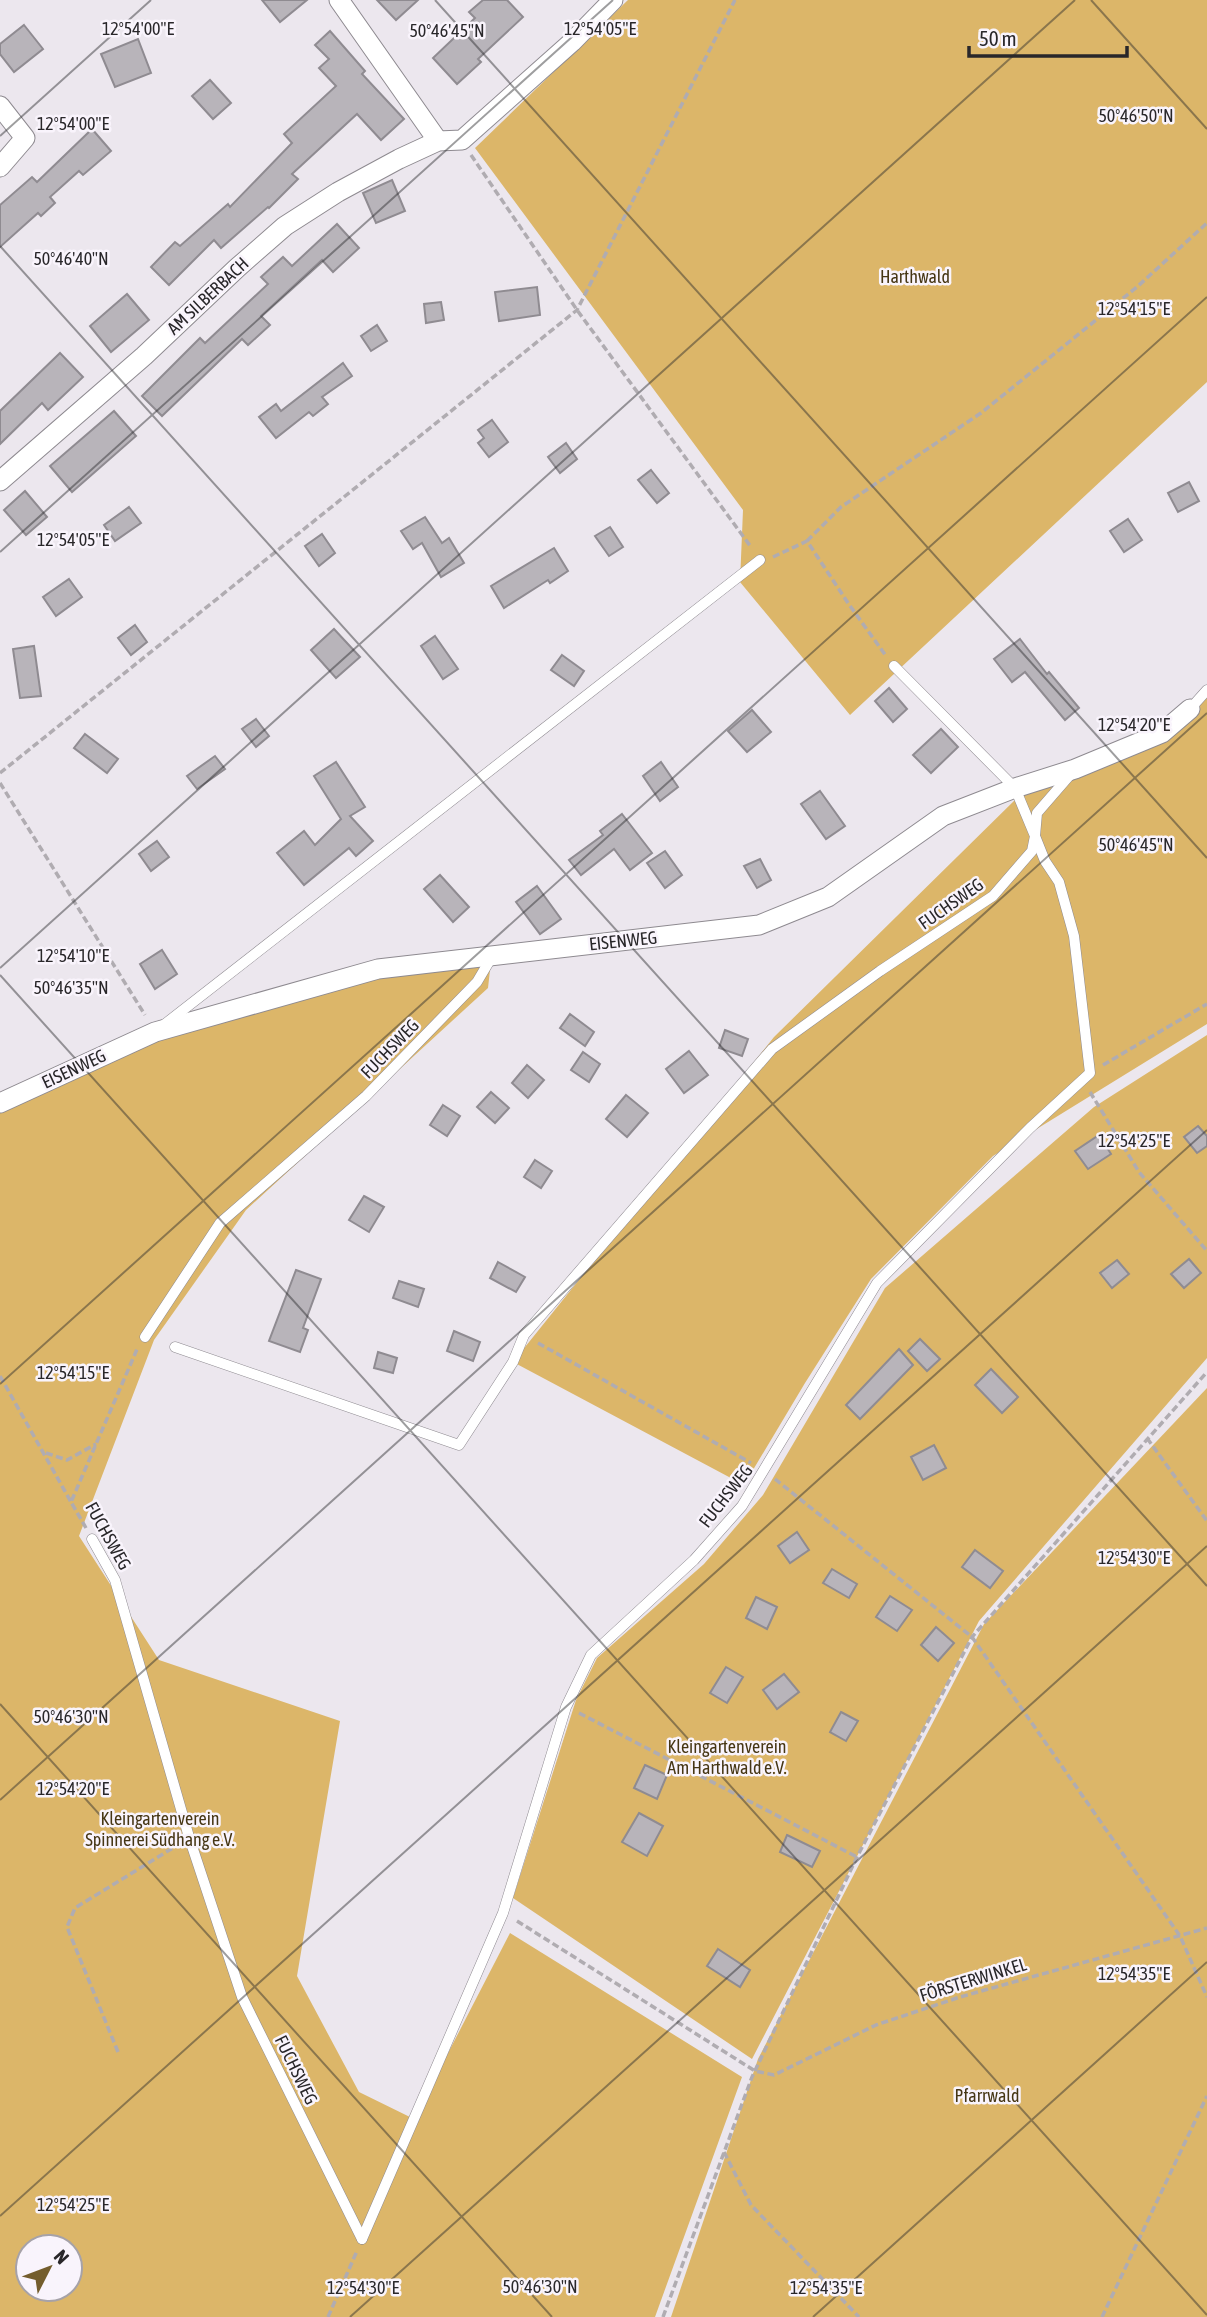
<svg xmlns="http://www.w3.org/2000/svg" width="1207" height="2317" viewBox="0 0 1207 2317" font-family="'Asap Condensed',sans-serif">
<rect width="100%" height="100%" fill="#ece7ee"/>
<g fill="#dcb669" fill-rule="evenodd">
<path d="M628 0H1207V382L850 715 740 582 743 510 475 148Z"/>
<path d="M1207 694V1024L993 1156 871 1279 805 1383 744 1485 513 1362 774 1037 1021 794 1128 754Z"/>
<path d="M491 961 488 988 246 1210 154 1340 79 1536 159 1660 340 1721 297 1976 359 2092 414 2119 510 1933 742 2077 655 2317H0V1110L153 1040 380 975ZM28 2247H70V2289H28Z"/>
<path d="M1207 1035V1358L979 1621 752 2059 513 1898 576 1700 597 1658 704 1564 763 1495 885 1288 1094 1107Z"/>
<path d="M1207 1388V2317H671L758 2059 984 1624Z"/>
</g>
<g fill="#b8b4ba" stroke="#8f8b91" stroke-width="2">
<path d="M262 0H307L280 22Z"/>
<path d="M377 0H418L396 20Z"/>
<path d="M483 0H507L523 17 478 59 481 62 457 84 433 58 475 18 469 12Z"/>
<path d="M24 25 43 49 14 72 0 54V44Z"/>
<path d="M330 31 365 71 362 74 404 119 381 140 357 114 292 174 298 179 269 208 268 207 221 248 214 240 169 285 151 267 175 242 180 246 228 204 230 207 292 143 284 134 336 86 319 68 329 59 315 45Z"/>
<path d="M138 39 151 73 115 87 101 54Z"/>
<path d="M210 80 231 103 213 119 192 96Z"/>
<path d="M92 129 111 151 83 175 79 171 50 197 55 203 41 216 38 213 0 247V205L32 177 37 182Z"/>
<path d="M392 180 405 211 376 223 363 193Z"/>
<path d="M337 224 359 248 333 272 322 260 261 316 270 325 248 345 242 339 162 416 142 396 200 338 205 343 268 284 261 277 283 257 292 266Z"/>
<path d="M537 287 540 315 499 321 495 292Z"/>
<path d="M127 294 149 320 111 352 90 326Z"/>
<path d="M441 302 444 320 426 323 424 304Z"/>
<path d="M377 325 387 341 371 351 361 336Z"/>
<path d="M60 353 83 377 48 410 42 403 0 444V411Z"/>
<path d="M343 363 352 376 322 397 328 404 313 416 309 412 276 438 259 417 276 404 281 411Z"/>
<path d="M114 411 136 436 72 492 50 466Z"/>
<path d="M492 420 508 442 489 457 478 443 484 438 478 430Z"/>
<path d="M566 443 577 459 560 473 548 457Z"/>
<path d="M651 470 669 493 657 503 638 480Z"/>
<path d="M1189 482 1199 501 1178 512 1168 493Z"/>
<path d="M25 491 47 517 26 535 4 510Z"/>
<path d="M129 507 141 523 115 541 104 525Z"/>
<path d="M425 517 442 543 449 538 464 563 441 577 422 543 413 549 401 531Z"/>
<path d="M1128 519 1142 540 1124 552 1110 531Z"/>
<path d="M610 527 623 547 609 556 595 536Z"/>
<path d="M322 534 335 553 319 566 305 546Z"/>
<path d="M554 548 568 571 550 583 548 580 504 608 491 586Z"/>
<path d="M69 579 82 597 56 616 43 597Z"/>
<path d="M135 625 147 642 131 655 118 638Z"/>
<path d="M334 629 360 657 336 678 311 650Z"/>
<path d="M435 636 458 669 443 679 421 646Z"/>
<path d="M1020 639 1047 674 1049 672 1079 708 1065 720 1025 672 1012 682 994 659Z"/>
<path d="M34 646 41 696 20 698 13 649Z"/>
<path d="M562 655 584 671 574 686 551 670Z"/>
<path d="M889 688 907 709 893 722 875 701Z"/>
<path d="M752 710 771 732 747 752 728 731Z"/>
<path d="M256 719 269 736 256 747 242 729Z"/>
<path d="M941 729 958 747 931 773 913 755Z"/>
<path d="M85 734 118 759 107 773 74 748Z"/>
<path d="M215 756 225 769 197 789 187 776Z"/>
<path d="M336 762 365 807 350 816 373 841 356 856 349 848 304 885 277 853 304 831 315 845 341 819 314 776Z"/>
<path d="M661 762 678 787 660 801 643 776Z"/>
<path d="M820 791 845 826 826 839 801 804Z"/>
<path d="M622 814 652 853 630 870 614 849 581 875 569 860 603 835 600 831Z"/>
<path d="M157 841 169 857 151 871 139 854Z"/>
<path d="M665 851 682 875 665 888 647 863Z"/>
<path d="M760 859 771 880 757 888 744 866Z"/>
<path d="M440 875 469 907 453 922 424 889Z"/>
<path d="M537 886 561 919 540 934 516 902Z"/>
<path d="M162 950 177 974 155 989 140 964Z"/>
<path d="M570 1014 594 1032 585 1046 560 1028Z"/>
<path d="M725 1030 748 1039 742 1056 719 1048Z"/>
<path d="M689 1051 708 1075 684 1093 666 1069Z"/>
<path d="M583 1052 600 1064 589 1082 571 1070Z"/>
<path d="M527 1065 544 1080 528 1098 512 1083Z"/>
<path d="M491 1092 509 1108 495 1123 477 1107Z"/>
<path d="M626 1095 648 1113 627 1137 606 1119Z"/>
<path d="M443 1105 460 1116 447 1136 430 1125Z"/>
<path d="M1198 1126 1207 1136V1146L1197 1153 1184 1137Z"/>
<path d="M1099 1135 1111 1154 1088 1169 1075 1151Z"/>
<path d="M535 1160 552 1171 541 1188 524 1177Z"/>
<path d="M364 1196 384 1207 369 1232 349 1220Z"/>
<path d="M1189 1259 1201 1273 1184 1288 1171 1274Z"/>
<path d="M1117 1260 1129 1274 1112 1288 1100 1273Z"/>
<path d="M498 1262 525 1277 516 1292 490 1278Z"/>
<path d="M296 1270 321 1279 303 1328 308 1330 300 1352 269 1341Z"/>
<path d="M399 1281 424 1289 418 1307 393 1298Z"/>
<path d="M454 1331 480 1342 473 1361 447 1351Z"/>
<path d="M920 1339 940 1359 927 1371 908 1351Z"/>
<path d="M899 1349 913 1365 860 1419 846 1405Z"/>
<path d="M378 1352 397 1358 393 1373 374 1368Z"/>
<path d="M991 1369 1018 1397 1002 1413 975 1385Z"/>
<path d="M934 1445 946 1468 923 1480 911 1457Z"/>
<path d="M797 1532 809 1550 790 1563 778 1546Z"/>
<path d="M975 1550 1003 1571 990 1588 962 1567Z"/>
<path d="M832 1569 857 1584 849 1598 823 1583Z"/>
<path d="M890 1596 912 1610 897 1631 876 1617Z"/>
<path d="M756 1597 777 1607 767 1629 746 1618Z"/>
<path d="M936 1627 954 1643 938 1661 921 1645Z"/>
<path d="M726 1667 743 1677 727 1703 710 1693Z"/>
<path d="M784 1674 799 1692 777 1709 763 1690Z"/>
<path d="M841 1712 858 1721 846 1741 830 1732Z"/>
<path d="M645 1765 667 1775 657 1799 634 1788Z"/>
<path d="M639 1813 663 1826 647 1856 622 1842Z"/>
<path d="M787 1835 820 1851 812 1867 780 1852Z"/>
<path d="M718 1949 750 1970 740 1987 707 1966Z"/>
</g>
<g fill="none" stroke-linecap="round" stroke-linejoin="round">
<defs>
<g id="lane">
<path d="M1190 709 1207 690"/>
<path d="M165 1024 760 560"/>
<path d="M145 1337 220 1223 366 1096 477 982 493 955"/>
<path d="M175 1347 459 1445 513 1362 524 1335 772 1049 880 971 993 896 1032 851 1035 836 1015 788 894 666"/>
<path d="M92 1539 115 1580 189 1837 242 1997 362 2239"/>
<path d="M362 2239 503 1913 566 1707 591 1655 694 1560 742 1506 877 1283 1030 1128 1090 1073 1074 936 1059 882 1045 861 1035 836 1037 813 1070 775"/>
</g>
<g id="street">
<path d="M339 0 438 141"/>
<path d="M0 106 25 138 0 167"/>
<path d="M0 481 144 356 237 268 285 226 338 192 399 159 438 141 462 140 572 42 613 0"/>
<path d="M0 1103 155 1032 378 969 759 925 828 897 943 816 1015 788 1075 769 1162 733 1190 709"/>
</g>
</defs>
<use href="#lane" stroke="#8e8a90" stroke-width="11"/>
<use href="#street" stroke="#8e8a90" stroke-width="21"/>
<g stroke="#b0acb1" stroke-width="3.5" stroke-dasharray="7 3.5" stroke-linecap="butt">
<path d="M471 155 577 310 751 547"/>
<path d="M807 541 841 507 981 413 1137 287 1207 223"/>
<path d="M773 557 807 541 848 603 886 656"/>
<path d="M0 773 577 310 735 0"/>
<path d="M0 783 145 1015"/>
<path d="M1103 1065 1207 1004"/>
<path d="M1090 1092 1139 1172 1207 1251"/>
<path d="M538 1343 751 1463"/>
<path d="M0 1376 71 1502"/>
<path d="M1147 1438 1207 1521"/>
<path d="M46 1453 67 1460 96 1444"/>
<path d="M775 1479 972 1637 1180 1936 1207 1997"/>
<path d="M86 1528 71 1502 138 1347"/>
<path d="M579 1713 857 1857"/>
<path d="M517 1921 755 2071 774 2075 876 2025 960 1997 1207 1928"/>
<path d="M118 2052 67 1927 75 1908 176 1846"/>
<path d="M724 2152 751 2205 859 2317"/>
<path d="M328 2317 357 2251"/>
<path d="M663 2317 752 2077 857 1857 972 1637 1207 1372"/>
<path d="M1102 2317 1207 2096"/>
</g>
<use href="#lane" stroke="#fff" stroke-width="10"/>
<use href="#street" stroke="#fff" stroke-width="19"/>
</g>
<path fill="none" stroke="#29272a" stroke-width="2" stroke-opacity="0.45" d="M435 0 1207 858M1091 0 1207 129M0 136 151 0M0 246 1207 1586M0 552 613 0M0 968 1075 0M0 975 1207 2315M0 1384 1207 297M0 1704 552 2317M0 1800 1207 713M0 2216 1207 1130M350 2317 1207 1546M813 2317 1207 1962"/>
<g text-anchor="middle" stroke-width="5" stroke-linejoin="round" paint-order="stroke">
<g font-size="18" fill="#463614" stroke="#f9f4fc">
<text x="915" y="283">Harthwald</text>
<text x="727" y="1753">Kleingartenverein<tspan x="727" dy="21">Am Harthwald e.V.</tspan></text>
<text x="160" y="1825">Kleingartenverein<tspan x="160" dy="21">Spinnerei Südhang e.V.</tspan></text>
<text x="987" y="2102">Pfarrwald</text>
</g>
<g font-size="18" fill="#29272a" stroke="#f9f4fc">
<text transform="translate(208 296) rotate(-43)" y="6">AM SILBERBACH</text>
<text transform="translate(951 904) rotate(-35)" y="6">FUCHSWEG</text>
<text transform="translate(623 941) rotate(-6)" y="6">EISENWEG</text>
<text transform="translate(390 1049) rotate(-46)" y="6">FUCHSWEG</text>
<text transform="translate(74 1069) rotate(-25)" y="6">EISENWEG</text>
<text transform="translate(726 1496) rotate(-52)" y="6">FUCHSWEG</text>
<text transform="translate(108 1536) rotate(61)" y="6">FUCHSWEG</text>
<text transform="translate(973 1980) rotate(-17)" y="6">FÖRSTERWINKEL</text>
<text transform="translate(296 2070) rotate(64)" y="6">FUCHSWEG</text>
</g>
</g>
<g font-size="18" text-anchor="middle" fill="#29272a" stroke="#f9f4fc" stroke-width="5" stroke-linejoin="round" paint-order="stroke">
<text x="138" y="35">12°54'00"E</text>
<text x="600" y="35">12°54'05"E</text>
<text x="447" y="37">50°46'45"N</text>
<text x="1136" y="122">50°46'50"N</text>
<text x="73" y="130">12°54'00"E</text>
<text x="71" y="265">50°46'40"N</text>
<text x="1134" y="315">12°54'15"E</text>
<text x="73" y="546">12°54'05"E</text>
<text x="1134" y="731">12°54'20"E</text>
<text x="1136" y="851">50°46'45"N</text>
<text x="73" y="962">12°54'10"E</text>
<text x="71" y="994">50°46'35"N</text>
<text x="1134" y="1147">12°54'25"E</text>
<text x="73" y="1379">12°54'15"E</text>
<text x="1134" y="1564">12°54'30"E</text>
<text x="71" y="1723">50°46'30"N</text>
<text x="73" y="1795">12°54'20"E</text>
<text x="1134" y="1980">12°54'35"E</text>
<text x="73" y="2211">12°54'25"E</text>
<text x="540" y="2293">50°46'30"N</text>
<text x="363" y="2294">12°54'30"E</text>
<text x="826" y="2294">12°54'35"E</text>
</g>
<g transform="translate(49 2268) rotate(48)"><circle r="33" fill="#f9f4fc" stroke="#a6a2a8" stroke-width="2"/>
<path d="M0-5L12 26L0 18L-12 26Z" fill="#745d2d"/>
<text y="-10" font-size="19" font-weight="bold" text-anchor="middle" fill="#29272a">N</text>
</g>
<path d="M969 46v10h158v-10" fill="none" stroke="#29272a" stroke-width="3.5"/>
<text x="979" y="46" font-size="21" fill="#29272a" stroke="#f9f4fc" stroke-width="5" paint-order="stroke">50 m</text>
</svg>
